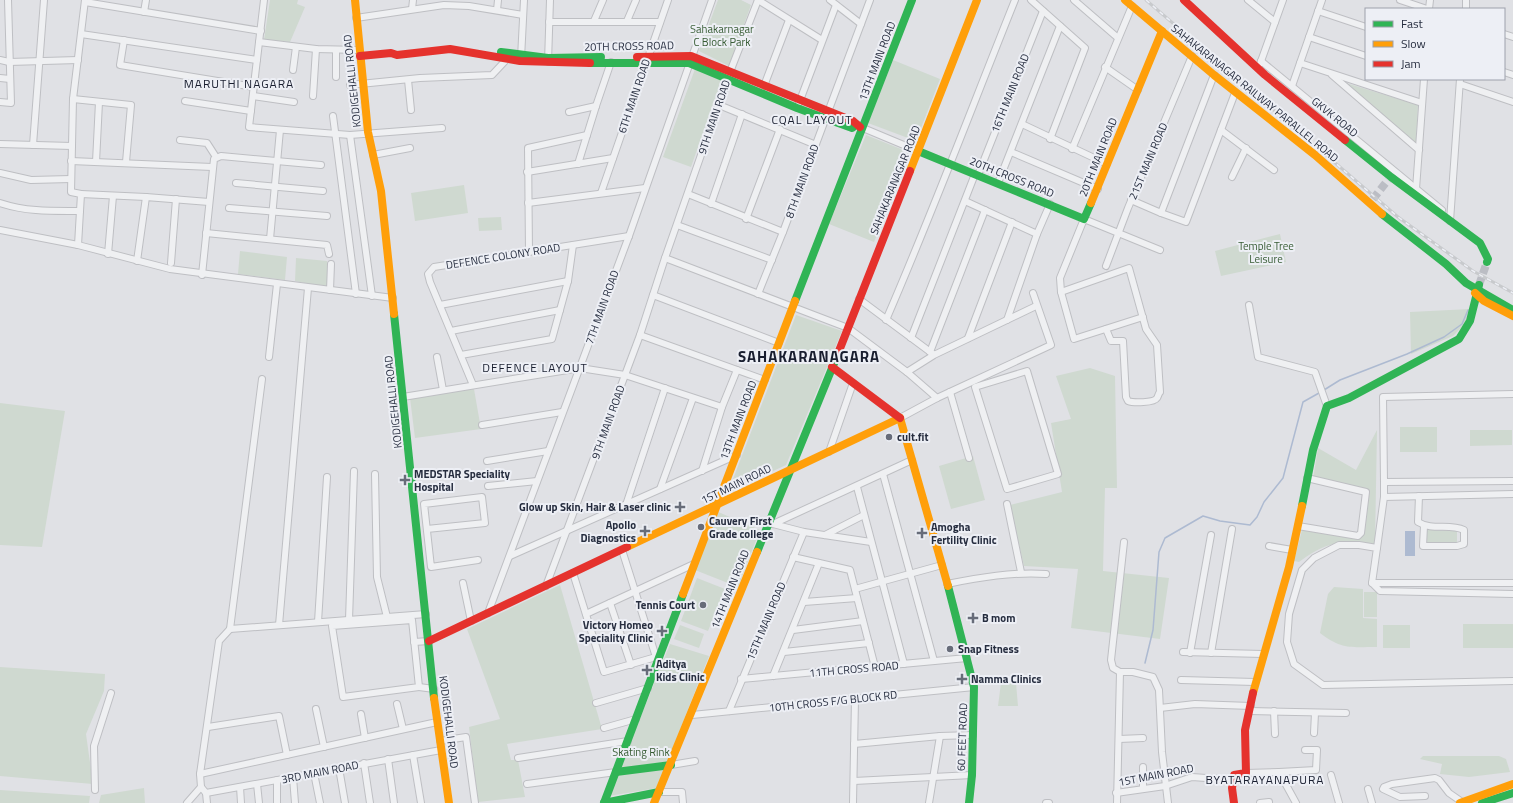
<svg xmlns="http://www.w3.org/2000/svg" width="1513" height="803" viewBox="0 0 1513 803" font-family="'Titillium Web',sans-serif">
<rect width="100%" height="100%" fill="#e0e1e5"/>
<g fill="#cfd9d0">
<path d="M270 0H298L297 4 305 7 290 42 264 40Z"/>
<path d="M718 0H741L751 5 729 66 699 51Z"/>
<path d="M893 60 940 79 916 141 868 123Z"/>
<path d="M695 69 722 79 691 167 663 157Z"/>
<path d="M1346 83 1418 105 1416 143Z"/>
<path d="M866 135 911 153 874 242 829 224Z"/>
<path d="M464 185 468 213 415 221 411 193Z"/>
<path d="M501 217 502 230 479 231 478 218Z"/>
<path d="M1280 234 1286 262 1221 276 1215 251Z"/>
<path d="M240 251 287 257 285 280 238 274Z"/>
<path d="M296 258 327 261 328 288 295 281Z"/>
<path d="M1470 309 1465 324 1453 336 1411 354 1410 312Z"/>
<path d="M796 315 842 331 786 465 728 492Z"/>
<path d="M1090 368 1115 376 1117 488H1105L1103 571 1169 578 1160 639 1071 628 1078 569 1024 566 1010 505 1062 492 1051 423 1071 419 1056 376Z"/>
<path d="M474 389 481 429 415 438 410 398Z"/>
<path d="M0 403 65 411 42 547 0 545Z"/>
<rect x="1400" y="427" width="37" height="25"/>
<path d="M1377 430 1375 544C1343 539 1325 542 1299 562L1294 561 1303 526 1361 536 1367 492 1313 479 1318 448 1356 470Z"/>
<path d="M1470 430H1512V445L1470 446Z"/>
<path d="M973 456 985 500 951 509 939 466Z"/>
<path d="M716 511 760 530 738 587 695 570Z"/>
<rect x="1426" y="528" width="31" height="16"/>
<path d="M697 578 725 589 708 631 681 621Z"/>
<path d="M560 585 602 729 507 744 511 760H518L525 797 478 802 469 727 500 719 467 629Z"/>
<path d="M1334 587 1363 589V618L1377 619V647C1351 647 1342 650 1320 633L1328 594Z"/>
<rect x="1364" y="592" width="13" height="25"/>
<rect x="1463" y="624" width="50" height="24"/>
<path d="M680 625 704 634 699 648 674 639Z"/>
<rect x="1383" y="625" width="27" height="23"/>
<path d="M670 644 709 656 672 750 667 762 620 768Z"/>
<path d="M0 667 105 674 104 691 86 734 93 784 0 776Z"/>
<path d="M1001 683H1016L1018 706H998Z"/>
<path d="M1423 756H1499L1506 759 1510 772 1469 777 1440 774 1442 764 1420 759Z"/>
<path d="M665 768 657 788 609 796 617 774Z"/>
<path d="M144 788 145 803H99L101 795Z"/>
<path d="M0 790 90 796 89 803H0Z"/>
</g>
<rect fill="#adbad1" x="1405" y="531" width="10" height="25"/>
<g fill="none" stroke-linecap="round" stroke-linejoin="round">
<g stroke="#adbad1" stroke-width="1.5">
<path d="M1324 390 1340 380 1407 354 1444 337 1462 324 1468 310"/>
<path d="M1145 663 1153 630 1159 552 1165 538 1203 516 1220 521 1250 525 1257 517 1264 502 1283 478 1303 402 1319 393"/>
</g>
<g stroke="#bbbdc4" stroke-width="8" stroke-dasharray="8 4" stroke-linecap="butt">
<path d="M1373 199 1388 180"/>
<path d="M1479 285 1487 262"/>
</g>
<defs>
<g id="street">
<path d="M264 0 249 127 350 135 442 128"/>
<path d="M758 0 730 72 665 258 848 328 907 372 937 398"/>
<path d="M758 0 822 40"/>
<path d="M830 0 861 24"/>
<path d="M1031 0 1085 48 1050 139"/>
<path d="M1074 0 1118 38"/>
<path d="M1248 0 1275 22"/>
<path d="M1400 0 1427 9"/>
<path d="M85 2 261 31"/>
<path d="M412 9 413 0"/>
<path d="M1429 9 1430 0"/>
<path d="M1466 9V0"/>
<path d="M497 10 498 0"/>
<path d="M1318 11 1366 27"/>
<path d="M144 12 146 0"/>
<path d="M356 18 444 5 469 6 523 15"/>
<path d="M594 21 603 0"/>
<path d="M627 21 636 0"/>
<path d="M549 22H660"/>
<path d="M81 34 257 60"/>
<path d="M1504 34 1513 37"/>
<path d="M1309 37 1366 56"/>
<path d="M124 40 120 65 254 87"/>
<path d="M259 42 316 49 359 50"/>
<path d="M336 50V77"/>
<path d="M521 58 524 0"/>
<path d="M0 60 9 62 78 60"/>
<path d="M1261 61 1442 210"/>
<path d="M548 62 550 0"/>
<path d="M1300 63 1422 103"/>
<path d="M1260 64 1283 0"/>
<path d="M1105 67 1138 90"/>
<path d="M293 70 296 47"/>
<path d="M1504 72 1513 75"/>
<path d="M1332 75 1419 150"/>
<path d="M0 78 10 79"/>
<path d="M408 80 411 110"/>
<path d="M1460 84 1513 102"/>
<path d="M350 85 420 78 492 75 507 59"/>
<path d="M764 86 789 20"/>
<path d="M1292 86 1322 0"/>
<path d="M253 96 294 102"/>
<path d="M313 96 316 49"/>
<path d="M73 99 131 105 126 162"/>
<path d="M185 101 251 111"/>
<path d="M0 102 11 103 8 0"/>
<path d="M799 103 836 5"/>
<path d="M719 105 816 145"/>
<path d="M569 112 596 106"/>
<path d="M333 116 356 294"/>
<path d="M1022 124 1107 164"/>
<path d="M863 128 918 151"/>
<path d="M1221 130 1274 170"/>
<path d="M350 135 372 296"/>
<path d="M180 140 207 143 216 157"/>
<path d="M0 144 72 146"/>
<path d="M33 145 44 0"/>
<path d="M1072 149 1132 6"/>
<path d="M1011 152 1098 189"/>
<path d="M373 155 410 148"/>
<path d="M71 161 212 167"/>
<path d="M96 162 99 102"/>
<path d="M578 164 596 106 611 62"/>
<path d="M527 172 613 158"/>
<path d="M0 173 31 180 71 179"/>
<path d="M978 175 1043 11"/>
<path d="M1232 177 1246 148"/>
<path d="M236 183 323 191"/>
<path d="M998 183 1060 26"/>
<path d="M1416 189 1424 79"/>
<path d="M601 193 668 0"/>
<path d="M81 194 146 197"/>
<path d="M688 194 783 232"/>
<path d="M1131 200 1161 213 1186 222 1235 93"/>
<path d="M965 201 1037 234"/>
<path d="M0 203C28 212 51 211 80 211"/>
<path d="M528 203 645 188"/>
<path d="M711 204 742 114"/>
<path d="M229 208 327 216"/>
<path d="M1161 213 1214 75"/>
<path d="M746 219 780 129"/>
<path d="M1450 221 1460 79"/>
<path d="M677 225 772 260"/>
<path d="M0 230 78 245 170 269 393 298"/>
<path d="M206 233 327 245 329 254"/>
<path d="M270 239 280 130"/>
<path d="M78 245 81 194 71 192 73 99 85 0"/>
<path d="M529 252 528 148 587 135"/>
<path d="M108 254 113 196"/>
<path d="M137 261 146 197 209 202"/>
<path d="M171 263 176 199"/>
<path d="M1106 266 1128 208 1192 56"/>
<path d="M202 275 214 159 221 156 321 165"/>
<path d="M330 290 331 264"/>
<path d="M1061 292 1129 268 1146 329 1157 345 1160 392C1159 392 1158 397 1157 398 1154 403 1133 403 1128 401L1126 397 1123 341H1111L1106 329"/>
<path d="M758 294 783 232 870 0"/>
<path d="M653 295 779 343"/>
<path d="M859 299 933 354"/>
<path d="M440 305 568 281"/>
<path d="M1249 305 1258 357 1315 372 1327 406"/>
<path d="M1143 317 1074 339 1061 292 1060 278 1084 219 1160 250"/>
<path d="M886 320C932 214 972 107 1015 0"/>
<path d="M1007 320 1037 234 1050 204"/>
<path d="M451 331 560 310"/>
<path d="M640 335 765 380"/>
<path d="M911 338 975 174"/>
<path d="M968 338 1012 222"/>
<path d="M930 352 985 210"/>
<path d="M461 355 552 339 568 281 573 245"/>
<path d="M269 357 277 284"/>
<path d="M437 357 443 390"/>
<path d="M1027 371 1058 474 1007 489 975 387Z"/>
<path d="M907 372 934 355 1036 306"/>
<path d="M473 385 430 282 428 274 434 267 629 236"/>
<path d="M950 392 969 458"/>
<path d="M1513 394 1383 397 1384 482 1513 481"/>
<path d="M403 397 580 368 625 375 722 407"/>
<path d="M900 418 937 398 1051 345 1033 293"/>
<path d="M482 425 562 412"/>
<path d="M829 452 853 383"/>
<path d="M487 461 548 451"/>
<path d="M702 471 722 407 737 370"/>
<path d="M375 474 377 577 387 617"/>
<path d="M883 474 934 661"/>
<path d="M488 486 537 481"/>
<path d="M857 487 904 664"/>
<path d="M660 489 693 398"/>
<path d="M1419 496 1418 522C1432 531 1450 523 1464 530V544L1457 546H1423L1424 526"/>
<path d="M1384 497V482"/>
<path d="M1007 504 1021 572"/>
<path d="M626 505 665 388"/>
<path d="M773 524 912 460"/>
<path d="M773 524 804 532 871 542"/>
<path d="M1298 526 1358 536 1361 533 1366 492 1307 478"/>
<path d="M427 529 485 523 482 497 424 504 431 567 478 560"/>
<path d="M825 535 864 515"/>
<path d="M1269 546 1292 550"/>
<path d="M1377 548 1384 497 1513 494"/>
<path d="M622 550 656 657H659"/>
<path d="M510 556 737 455"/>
<path d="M793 557 850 570 875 667"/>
<path d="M573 573 604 672 656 657"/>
<path d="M463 583 471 621"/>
<path d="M1372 583H1513"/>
<path d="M947 584C981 577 1012 572 1046 574"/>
<path d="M546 586 640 335 665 258"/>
<path d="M855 589 942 565"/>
<path d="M1513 594 1380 591 1372 583 1377 548 1359 545H1339L1314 558 1302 570 1289 614 1287 642 1294 664 1323 685 1513 681"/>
<path d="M804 602 857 598"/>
<path d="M610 603 631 665"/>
<path d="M488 613 629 236 712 0"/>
<path d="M586 614 694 564"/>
<path d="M349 620 354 471"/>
<path d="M412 620 419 687 343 697 332 626Z"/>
<path d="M318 622 327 477"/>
<path d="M279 625 308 288"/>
<path d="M230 629 262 379"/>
<path d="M793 630 863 621"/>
<path d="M414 642 429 641"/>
<path d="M784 652 869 643"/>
<path d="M1183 652 1263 654"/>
<path d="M1190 653 1211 535"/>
<path d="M1211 653 1232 529"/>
<path d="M1120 672 1113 668 1111 660 1124 542"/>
<path d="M773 676 819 563"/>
<path d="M741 679 967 658"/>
<path d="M1181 680 1255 682"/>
<path d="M419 687 434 689"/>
<path d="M596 703 648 688"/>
<path d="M397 704 403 729"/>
<path d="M1160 708 1195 704 1251 706"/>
<path d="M316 709 324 747"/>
<path d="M729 711 804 532"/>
<path d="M1250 711 1346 713"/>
<path d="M1274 711 1275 734"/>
<path d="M361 714 365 738"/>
<path d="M692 715 974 687"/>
<path d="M208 727 279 716 287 755"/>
<path d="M604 728 636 719"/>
<path d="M1314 733 1315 713"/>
<path d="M1119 739 1143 738"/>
<path d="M440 741 466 737 475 803"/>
<path d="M854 744 940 736 973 735"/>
<path d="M413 755 421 803"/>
<path d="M518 758 628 741"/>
<path d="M388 759 394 803"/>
<path d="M364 763 370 803"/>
<path d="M671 765 695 761"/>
<path d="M339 768 345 803"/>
<path d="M1279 772 1316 770 1317 750H1305"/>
<path d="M314 773 320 803"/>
<path d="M1246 773 1279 772 1296 803"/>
<path d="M200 774 437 722"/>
<path d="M1331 775 1339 803"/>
<path d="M293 777 295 803"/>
<path d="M277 780V803"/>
<path d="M854 781 972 775"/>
<path d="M257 784 259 803"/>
<path d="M527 784 616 772"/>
<path d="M201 787 206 793 441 750"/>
<path d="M240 787 241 803"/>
<path d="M1143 788V767"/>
<path d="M1368 789 1372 803"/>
<path d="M95 790 94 746 111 693"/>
<path d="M659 792H682L683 803"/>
<path d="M206 793 207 803"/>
<path d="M1116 793 1165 786 1192 777 1234 780"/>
<path d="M1425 796 1400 797 1383 789 1384 787 1392 784 1435 778 1439 780 1449 793 1462 802"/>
<path d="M187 803 201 787 200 774 219 641 230 629 426 614"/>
<path d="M853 803 855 699"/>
<path d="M929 803 940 736"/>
<path d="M1046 803H1049"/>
<path d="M1117 803 1120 672H1133L1153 677 1159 690 1162 752 1168 803"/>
<path d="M1260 803 1269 802"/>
</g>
</defs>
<use href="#street" stroke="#bebfc3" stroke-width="8"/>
<use href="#street" stroke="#eff0f2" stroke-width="6"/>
<g stroke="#30b455" stroke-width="8">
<path d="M501 52 548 58 601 57"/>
<path d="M590 63H689L797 108 852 128 856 125"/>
<path d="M1345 140 1391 177 1480 243 1488 259 1487 262"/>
<path d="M918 151 1084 219 1091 203"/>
<path d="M1382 214 1446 264 1466 283 1513 310"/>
<path d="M795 301 912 0"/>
<path d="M394 314 434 698"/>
<path d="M1302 506 1313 450 1327 406 1349 398 1459 339 1470 321 1479 285"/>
<path d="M757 552 837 356"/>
<path d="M948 586 974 687 972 775 969 803"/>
<path d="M616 772 671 765"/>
<path d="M604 803 683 594"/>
<path d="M604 803 659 792"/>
<path d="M1482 803 1513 793"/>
</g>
<g stroke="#ff9f0a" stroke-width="8">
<path d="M355 0 368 132 381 191 394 314"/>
<path d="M1125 0 1214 75 1315 155 1382 214"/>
<path d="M910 171 977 0"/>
<path d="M1091 203 1162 31"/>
<path d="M1475 293 1484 301 1513 316"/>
<path d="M900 418 948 586"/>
<path d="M627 547 900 418"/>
<path d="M683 594 795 301"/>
<path d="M1253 693 1289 567 1302 506"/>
<path d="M434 698 449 803"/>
<path d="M654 803 757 552"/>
<path d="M1460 803 1513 784"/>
</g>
<g stroke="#e5322d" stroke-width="8">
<path d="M1184 0 1265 75 1345 140"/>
<path d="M360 56 391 53 397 55 450 49 520 61 590 63"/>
<path d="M637 57 691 56 853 121 860 127"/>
<path d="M837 356 910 171"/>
<path d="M832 367 900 418"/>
<path d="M429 641 627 547"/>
<path d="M1234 803 1232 788 1234 775 1246 773 1245 730 1253 693"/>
</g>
<defs>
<path id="rail" d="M1146 0 1398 217 1473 271 1513 293"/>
</defs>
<use href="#rail" stroke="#c8cacd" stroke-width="3"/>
<use href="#rail" stroke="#edeff5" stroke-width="1.5" stroke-dasharray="4.5" stroke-linecap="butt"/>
</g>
<g fill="#676c79" stroke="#edeff5" stroke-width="1.5">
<circle cx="889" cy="437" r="4"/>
<path d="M403 474h4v4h4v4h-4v4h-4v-4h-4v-4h4z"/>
<path d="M678 501h4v4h4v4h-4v4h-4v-4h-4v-4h4z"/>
<circle cx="701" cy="527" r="4"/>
<path d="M643 525h4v4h4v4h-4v4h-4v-4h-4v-4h4z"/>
<path d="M920 527h4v4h4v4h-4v4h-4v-4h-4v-4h4z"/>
<circle cx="703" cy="605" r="4"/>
<path d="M971 612h4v4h4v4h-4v4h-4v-4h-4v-4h4z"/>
<path d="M660 625h4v4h4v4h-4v4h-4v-4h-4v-4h4z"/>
<circle cx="950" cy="649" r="4"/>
<path d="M645 664h4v4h4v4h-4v4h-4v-4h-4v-4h4z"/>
<path d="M960 673h4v4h4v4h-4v4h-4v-4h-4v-4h4z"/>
</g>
<g text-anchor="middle" stroke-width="4" stroke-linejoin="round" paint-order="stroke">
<g font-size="11" fill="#365b33" stroke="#edeff5">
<text x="722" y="33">Sahakarnagar<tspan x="722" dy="13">C Block Park</tspan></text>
<text x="1266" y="250">Temple Tree<tspan x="1266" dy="13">Leisure</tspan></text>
<text x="641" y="756">Skating Rink</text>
</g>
<g font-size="11" fill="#262d3f" stroke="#edeff5">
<text transform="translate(629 46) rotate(-1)" y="4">20TH CROSS ROAD</text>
<text transform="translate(877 61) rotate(-69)" y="4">13TH MAIN ROAD</text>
<text transform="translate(352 81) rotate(-96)" y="4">KODIGEHALLI ROAD</text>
<text transform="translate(1010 93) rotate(-68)" y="4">16TH MAIN ROAD</text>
<text transform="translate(1255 93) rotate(39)" y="4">SAHAKARANAGAR RAILWAY PARALLEL ROAD</text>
<text transform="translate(634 96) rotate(-71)" y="4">6TH MAIN ROAD</text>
<text transform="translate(714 117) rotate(-71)" y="4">9TH MAIN ROAD</text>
<text transform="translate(1335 117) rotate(39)" y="4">GKVK ROAD</text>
<text transform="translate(1098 157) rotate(-68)" y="4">20TH MAIN ROAD</text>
<text transform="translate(1148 161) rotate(-67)" y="4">21ST MAIN ROAD</text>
<text transform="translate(1012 177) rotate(22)" y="4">20TH CROSS ROAD</text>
<text transform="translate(895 180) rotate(-68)" y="4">SAHAKARANAGAR ROAD</text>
<text transform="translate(802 181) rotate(-70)" y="4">8TH MAIN ROAD</text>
<text transform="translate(503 256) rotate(-9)" y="4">DEFENCE COLONY ROAD</text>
<text transform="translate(602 307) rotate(-70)" y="4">7TH MAIN ROAD</text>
<text transform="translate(393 402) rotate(-96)" y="4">KODIGEHALLI ROAD</text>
<text transform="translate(738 420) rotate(-69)" y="4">13TH MAIN ROAD</text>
<text transform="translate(608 422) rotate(-70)" y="4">9TH MAIN ROAD</text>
<text transform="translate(736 484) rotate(-26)" y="4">1ST MAIN ROAD</text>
<text transform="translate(730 589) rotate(-68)" y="4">14TH MAIN ROAD</text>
<text transform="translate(766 621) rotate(-67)" y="4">15TH MAIN ROAD</text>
<text transform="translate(854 669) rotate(-5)" y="4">11TH CROSS ROAD</text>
<text transform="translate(833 701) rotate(-6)" y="4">10TH CROSS F/G BLOCK RD</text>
<text transform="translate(449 722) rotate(83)" y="4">KODIGEHALLI ROAD</text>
<text transform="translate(962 737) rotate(-88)" y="4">60 FEET ROAD</text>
<text transform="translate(320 772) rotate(-11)" y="4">3RD MAIN ROAD</text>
<text transform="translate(1156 775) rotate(-11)" y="4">1ST MAIN ROAD</text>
</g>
<g font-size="11" font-weight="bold" fill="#262d3f" stroke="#edeff5" text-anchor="start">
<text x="897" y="441">cult.fit</text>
<text x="414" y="478">MEDSTAR Speciality<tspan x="414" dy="13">Hospital</tspan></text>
<text x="671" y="511" text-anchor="end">Glow up Skin, Hair &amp; Laser clinic</text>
<text x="709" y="525">Cauvery First<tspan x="709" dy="13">Grade college</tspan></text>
<text x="636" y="529" text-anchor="end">Apollo<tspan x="636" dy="13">Diagnostics</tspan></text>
<text x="931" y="531">Amogha<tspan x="931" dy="13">Fertility Clinic</tspan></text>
<text x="695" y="609" text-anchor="end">Tennis Court</text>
<text x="982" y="622">B mom</text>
<text x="653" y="629" text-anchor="end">Victory Homeo<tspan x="653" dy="13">Speciality Clinic</tspan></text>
<text x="958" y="653">Snap Fitness</text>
<text x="656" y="668">Aditya<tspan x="656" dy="13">Kids Clinic</tspan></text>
<text x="971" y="683">Namma Clinics</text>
</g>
<g font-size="12" letter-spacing="1" fill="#191e2f" stroke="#edeff5">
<text x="239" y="88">MARUTHI NAGARA</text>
<text x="812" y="124">CQAL LAYOUT</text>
<text x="535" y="372">DEFENCE LAYOUT</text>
<text x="1265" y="784">BYATARAYANAPURA</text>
</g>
<g font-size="15" font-weight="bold" letter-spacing="1" fill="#191e2f" stroke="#edeff5">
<text x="809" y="362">SAHAKARANAGARA</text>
</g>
</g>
<rect x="1365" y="8" width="140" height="72" fill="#edeff5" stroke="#9da1ac"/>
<rect x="1373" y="21" width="20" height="6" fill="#30b455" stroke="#9da1ac"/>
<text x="1401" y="28" font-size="12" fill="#262d3f">Fast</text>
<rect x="1373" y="41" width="20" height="6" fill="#ff9f0a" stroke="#9da1ac"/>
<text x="1401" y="48" font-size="12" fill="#262d3f">Slow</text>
<rect x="1373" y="61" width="20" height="6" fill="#e5322d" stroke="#9da1ac"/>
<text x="1401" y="68" font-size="12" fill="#262d3f">Jam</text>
</svg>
